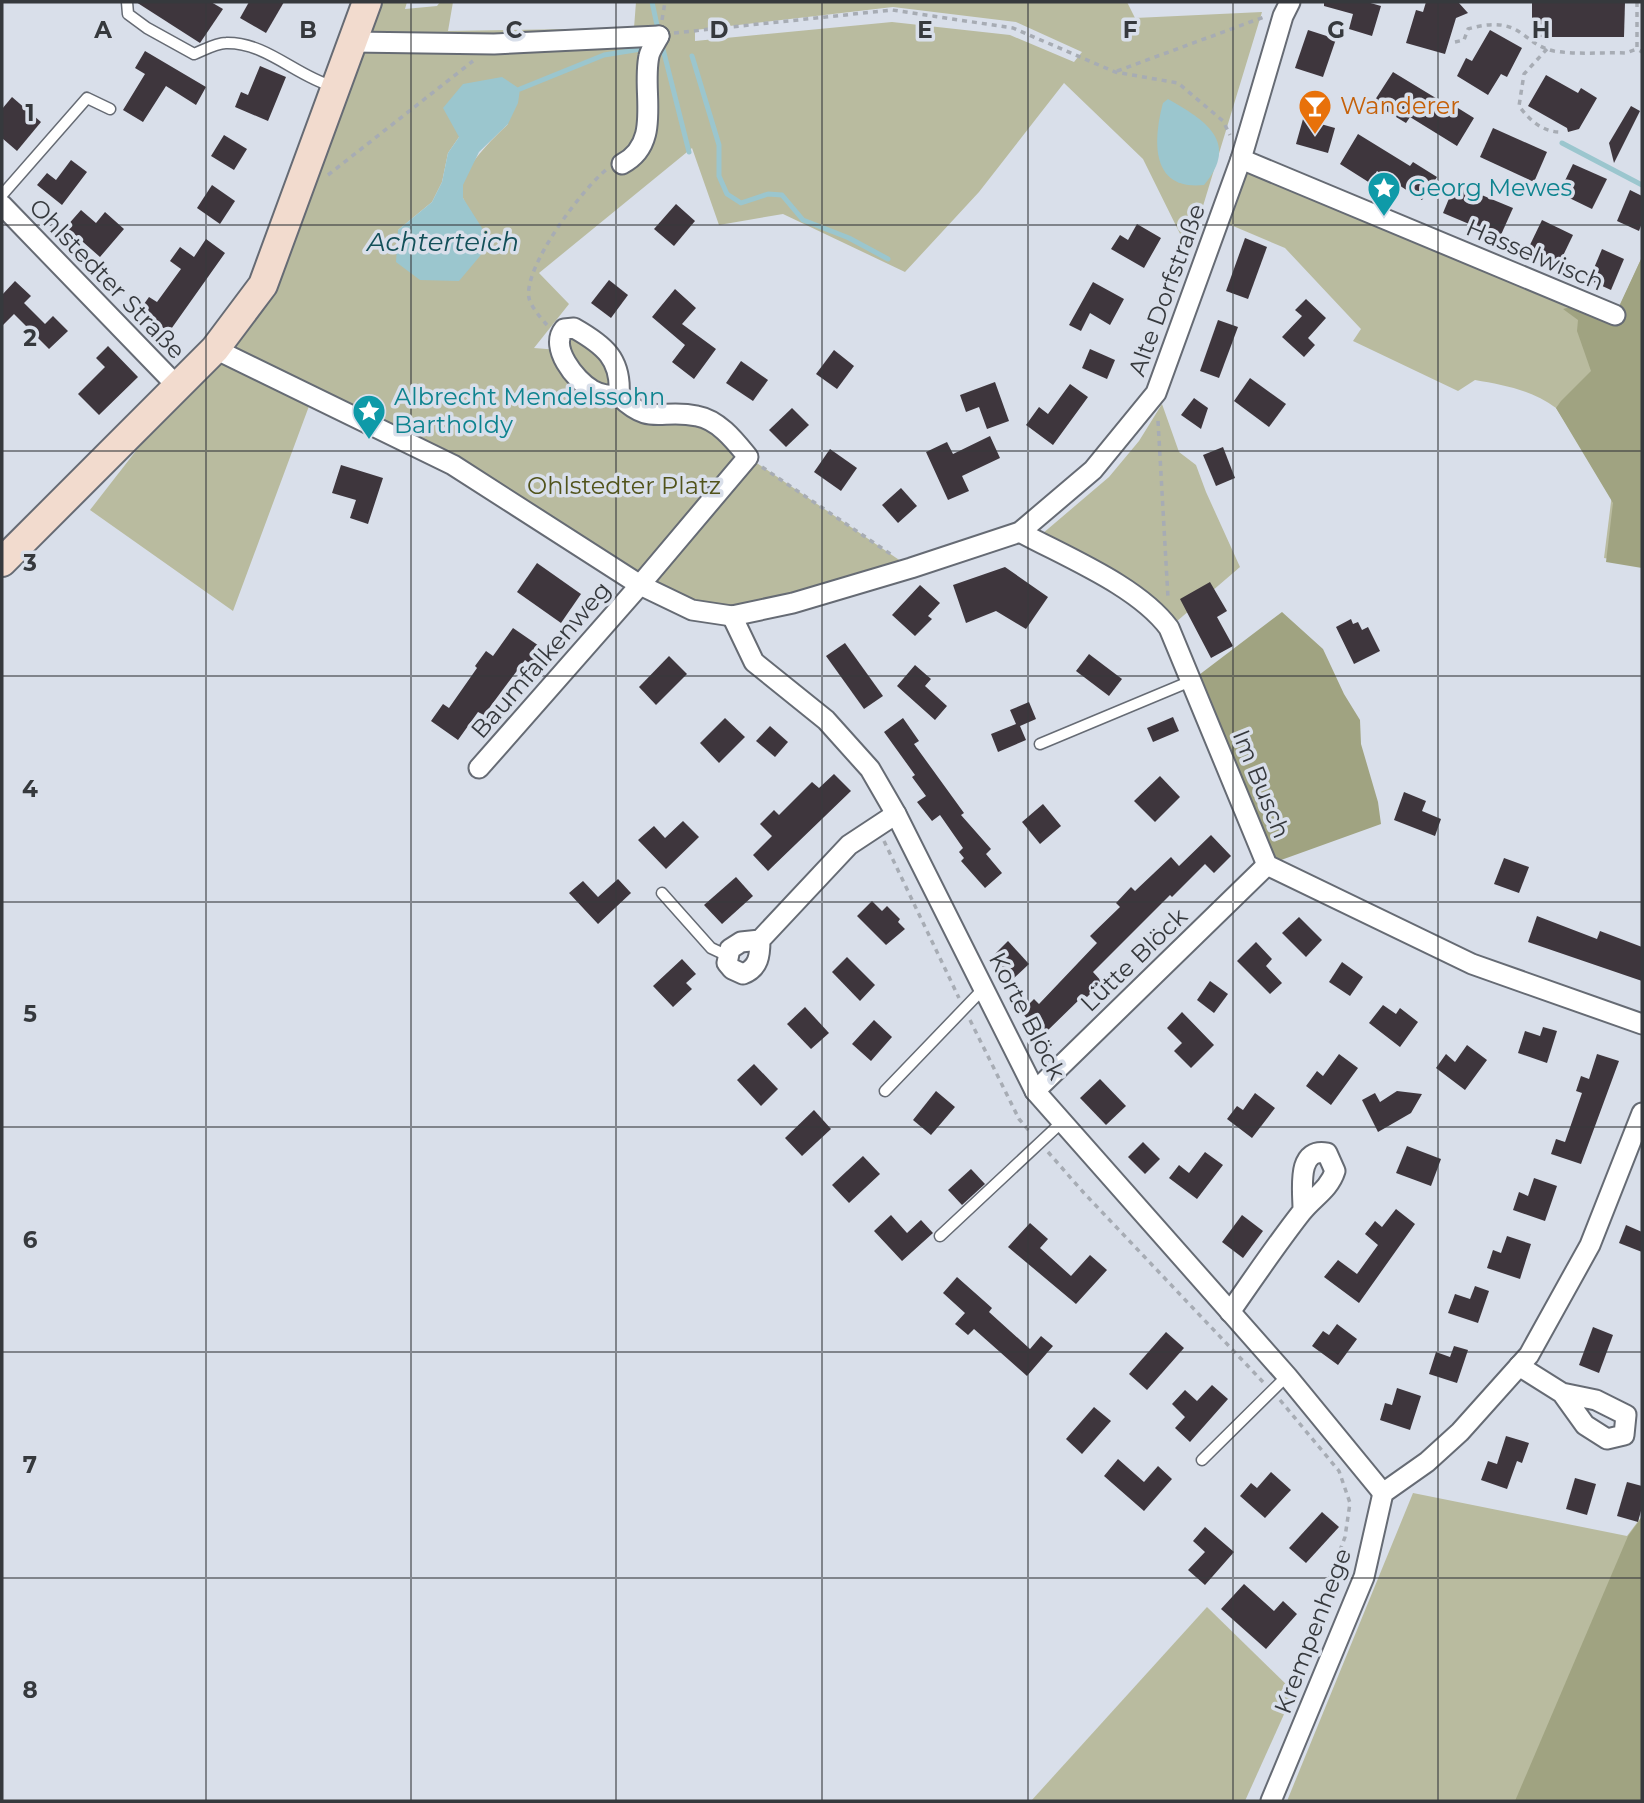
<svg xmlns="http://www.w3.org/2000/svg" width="1644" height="1803" viewBox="0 0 1644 1803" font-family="Montserrat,sans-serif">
<rect width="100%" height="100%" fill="#d9dfea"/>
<g fill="#b9bb9f" fill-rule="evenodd">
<path d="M377 2H407L405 9 437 6 440 2H453L448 31 634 28 636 2H1127L1135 18 1262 12 1189 252 1143 159 1064 83 979 192 905 272 783 214 719 225 692 148 539 273 569 304 534 348 559 350 558 338 585 335 633 410 698 416 748 457 911 568 793 603 692 610 453 465 312 398 233 611 90 510 215 349 274 288ZM893 7 1016 22 1082 52 1074 62 1010 35 892 22 695 41V30ZM508 124C492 140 456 172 463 198 465 203 469 209 472 213L398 230 432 202 442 182 448 153 459 137Z"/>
<path d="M1241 159 1616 314 1642 257V565L1604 558 1612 494 1556 408C1532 390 1504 385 1475 380L1458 391 1353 341 1361 329 1285 248 1219 220Z"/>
<path d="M1162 404 1179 452 1196 465 1206 492 1240 567 1169 628 1035 540 1109 477 1139 441Z"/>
<path d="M1413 1493 1627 1536 1642 1516V1801H1287Z"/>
<path d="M1207 1607 1294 1692 1245 1801H1031Z"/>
</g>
<g fill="#a0a381">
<path d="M1642 257V568L1606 562 1613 503 1556 408 1561 401 1591 371 1577 331 1578 320 1563 309 1574 306 1615 315Z"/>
<path d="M1282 612 1323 649 1344 694 1360 720 1361 744 1378 802 1381 824 1267 865 1191 681Z"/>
<path d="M1642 1517V1801H1515L1628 1536Z"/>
</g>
<g fill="#9bc6ce">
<path d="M502 77 520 89 518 103 508 124 479 152 463 185V198L482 228 487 242 480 256 459 281 420 280 396 262 398 230 432 202 442 182 448 153 459 137 443 108 463 84Z"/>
<path d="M1168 99C1205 120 1240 142 1204 185 1150 191 1153 140 1163 103Z"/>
</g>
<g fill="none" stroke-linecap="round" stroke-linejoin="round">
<g stroke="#9bc6ce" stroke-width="5">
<path d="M652 2 657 25"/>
<path d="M663 49 689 152"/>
<path d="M692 56 719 145V176L727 194 741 203 768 194 782 195 803 220 849 238 888 259"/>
<path d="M520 89 604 55 641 49"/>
<path d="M1562 143 1642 185"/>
</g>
</g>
<g fill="#3e363d">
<path d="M136 2H211L223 9 200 43Z"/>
<path d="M249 2H284L266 33 240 18Z"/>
<path d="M1324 2H1367L1381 6 1372 36 1349 29 1353 14 1324 6Z"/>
<path d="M1426 2H1458L1468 13 1456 18 1445 54 1406 43 1416 10 1423 12Z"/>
<path d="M1532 2H1625L1624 37H1532Z"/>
<path d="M1308 30 1336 39 1323 77 1295 68Z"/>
<path d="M1490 30 1522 48 1507 77 1501 74 1488 95 1457 76 1466 58 1472 61Z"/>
<path d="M145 51 206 87 196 105 166 86 143 122 123 110 145 74 135 68Z"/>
<path d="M260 66 286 77 268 121 235 107 241 92 248 95Z"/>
<path d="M1393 72 1444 103 1445 100 1474 118 1457 146 1410 117 1406 123 1373 103Z"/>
<path d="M1546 75 1578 93 1581 88 1597 98 1579 129 1568 132 1567 128 1528 106Z"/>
<path d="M12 97 41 122 17 151 2 138V109Z"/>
<path d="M1631 106 1640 111 1614 163 1609 143Z"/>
<path d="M1303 119 1335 128 1328 153 1296 144Z"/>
<path d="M1493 128 1547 152 1534 182 1480 157Z"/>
<path d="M1358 134 1410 166 1413 162 1437 177 1422 200 1377 171 1370 183 1340 164Z"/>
<path d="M224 135 247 149 234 170 211 156Z"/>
<path d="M71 160 87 172 62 205 37 185 47 173 56 180Z"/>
<path d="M1573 164 1607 179 1592 209 1559 193Z"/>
<path d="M1455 184 1513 208 1500 237 1443 213Z"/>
<path d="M212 185 235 201 220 224 197 208Z"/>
<path d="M1630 190 1642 196V223L1639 231 1617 221Z"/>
<path d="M676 204 695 221 674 246 654 229Z"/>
<path d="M81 210 96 223 105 212 124 229 100 257 66 227Z"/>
<path d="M1542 220 1573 235 1559 264 1528 249Z"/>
<path d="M1137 224 1161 238 1144 268 1111 249 1120 235 1128 240Z"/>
<path d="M1245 238 1267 247 1248 299 1226 291Z"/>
<path d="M206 239 225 253 169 332 139 311 149 297 157 302 181 269 170 261 180 247 194 257Z"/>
<path d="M1602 249 1624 259 1611 290 1589 280Z"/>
<path d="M609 280 628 295 611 318 591 303Z"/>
<path d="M15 281 31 296 24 303 45 324 53 316 68 331 49 349 14 314 2 326V295Z"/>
<path d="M1093 282 1124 299 1110 325 1090 313 1081 331 1069 325Z"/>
<path d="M675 289 696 308 682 324 716 349 694 379 672 362 685 345 652 317Z"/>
<path d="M1306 299 1326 318 1308 338 1315 345 1304 357 1282 337 1302 316 1295 310Z"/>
<path d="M1218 320 1238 327 1219 378 1200 371Z"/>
<path d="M108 346 138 377 99 415 78 394 105 367 96 358Z"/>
<path d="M1090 349 1115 360 1107 379 1082 368Z"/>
<path d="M834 350 854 366 837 389 816 374Z"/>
<path d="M741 361 768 380 753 401 726 383Z"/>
<path d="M1250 378 1286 404 1269 427 1234 401Z"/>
<path d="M995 382 1009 421 987 429 979 407 966 412 960 395Z"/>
<path d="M1070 384 1088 397 1053 445 1026 425 1039 407 1048 414Z"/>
<path d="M1194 398 1208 408 1201 429 1181 415Z"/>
<path d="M792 408 809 425 786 447 769 430Z"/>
<path d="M990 436 1000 458 962 476 969 491 948 500 926 452 947 442 953 454Z"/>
<path d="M1223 447 1235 478 1216 486 1203 455Z"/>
<path d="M830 449 857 468 841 491 814 472Z"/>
<path d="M341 465 383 478 368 524 350 518 356 500 332 493Z"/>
<path d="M901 488 917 506 898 523 882 505Z"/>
<path d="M537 563 581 594 561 623 517 592Z"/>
<path d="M1005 567 1048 597 1026 629 996 611 966 623 953 585Z"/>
<path d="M1210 582 1227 611 1217 617 1233 646 1211 658 1180 599Z"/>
<path d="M920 585 940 603 928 616 932 619 915 636 892 615Z"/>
<path d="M1351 619 1353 624 1358 622 1362 630 1368 627 1380 651 1354 664 1336 627Z"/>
<path d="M513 628 545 650 533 666 525 660 484 715 478 712 458 740 431 721 443 704 449 708 477 668 475 666 486 651 493 656Z"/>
<path d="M845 643 883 696 864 709 826 656Z"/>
<path d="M1089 654 1122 679 1109 696 1076 671Z"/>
<path d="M669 656 687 674 656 705 639 687Z"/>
<path d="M915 665 931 679 925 686 947 706 935 720 897 686Z"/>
<path d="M1029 702 1036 719 1020 726 1026 740 998 752 991 734 1016 724 1010 710Z"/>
<path d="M1173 717 1179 731 1153 742 1147 728Z"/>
<path d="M725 718 745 737 719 763 700 743Z"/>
<path d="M903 718 919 741 914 744 964 813 961 815 991 849 986 854 1002 873 985 888 961 861 964 858 959 852 963 848 940 815 932 821 917 802 926 796 912 777 915 775 884 732Z"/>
<path d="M770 726 788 742 775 757 756 741Z"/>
<path d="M834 774 851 791 768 871 753 855 772 836 760 824 774 810 779 815 812 782 819 788Z"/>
<path d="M1160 776 1180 797 1155 822 1134 801Z"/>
<path d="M1404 792 1426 801 1422 811 1441 819 1435 836 1394 820Z"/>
<path d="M1043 804 1061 826 1040 844 1022 822Z"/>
<path d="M683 821 699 837 666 869 638 840 654 826 665 838Z"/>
<path d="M1211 835 1231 856 1214 873 1205 864 1172 897 1170 895 1093 972 1102 982 1087 997 1084 995 1043 1035 1021 1012 1034 999 1039 1004 1097 943 1090 936 1120 907 1116 903 1131 887 1135 891 1171 857 1179 866Z"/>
<path d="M1504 858 1529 867 1519 893 1494 884Z"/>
<path d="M736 877 753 896 722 924 704 905Z"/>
<path d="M618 879 631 893 598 924 569 893 583 881 598 897Z"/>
<path d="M872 901 882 911 887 906 900 919 898 922 905 929 886 945 857 916Z"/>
<path d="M1537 916 1597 939 1600 931 1642 947V981L1528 942Z"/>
<path d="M1299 917 1322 940 1306 957 1282 933Z"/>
<path d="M1008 941 1029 964 1012 980 991 958Z"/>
<path d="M1256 942 1272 959 1266 966 1282 983 1270 994 1237 961Z"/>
<path d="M847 957 875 985 860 1001 832 972Z"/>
<path d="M682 959 696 974 686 983 692 989 673 1007 653 986Z"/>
<path d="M1342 962 1363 977 1350 996 1329 982Z"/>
<path d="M1210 981 1228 994 1214 1013 1197 1000Z"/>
<path d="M1383 1005 1396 1014 1400 1008 1418 1022 1400 1047 1369 1023Z"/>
<path d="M805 1007 829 1033 811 1049 787 1024Z"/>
<path d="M1182 1012 1214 1045 1191 1068 1174 1051 1182 1043 1167 1028Z"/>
<path d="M874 1020 892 1037 871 1061 852 1044Z"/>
<path d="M1543 1027 1557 1031 1547 1063 1518 1053 1525 1031 1540 1036Z"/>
<path d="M1467 1045 1487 1060 1465 1090 1436 1068 1446 1054 1455 1062Z"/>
<path d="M1339 1054 1358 1068 1331 1105 1306 1086 1317 1071 1323 1076Z"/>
<path d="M1597 1054 1619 1061 1581 1164 1551 1154 1556 1139 1565 1142 1582 1093 1576 1091 1581 1076 1589 1079Z"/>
<path d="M754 1064 778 1089 761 1106 737 1080Z"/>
<path d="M1100 1079 1126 1106 1106 1125 1080 1098Z"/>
<path d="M936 1091 955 1107 931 1135 913 1120Z"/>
<path d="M1397 1091 1422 1094 1411 1113 1378 1132 1362 1100 1375 1093 1380 1102Z"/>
<path d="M1255 1093 1275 1108 1252 1138 1227 1119 1237 1106 1243 1110Z"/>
<path d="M814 1110 831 1129 802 1156 785 1138Z"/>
<path d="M1143 1142 1160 1159 1145 1174 1128 1157Z"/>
<path d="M1407 1146 1441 1159 1431 1186 1396 1173Z"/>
<path d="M1205 1152 1223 1165 1197 1199 1169 1178 1179 1165 1189 1173Z"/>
<path d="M863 1156 880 1174 849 1203 832 1185Z"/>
<path d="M971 1169 985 1184 962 1205 948 1190Z"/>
<path d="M1534 1178 1557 1186 1545 1221 1513 1210 1519 1192 1528 1196Z"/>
<path d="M1396 1209 1415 1224 1359 1303 1324 1277 1338 1260 1357 1274 1378 1245 1365 1234 1375 1221 1382 1227Z"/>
<path d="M891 1215 907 1233 921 1220 933 1233 902 1261 874 1231Z"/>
<path d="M1242 1215 1263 1231 1243 1258 1222 1242Z"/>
<path d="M1030 1223 1048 1239 1040 1248 1071 1276 1090 1255 1107 1270 1076 1304 1008 1247Z"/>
<path d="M1626 1225 1642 1232V1252L1619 1243Z"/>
<path d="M1507 1236 1531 1244 1520 1279 1487 1268 1493 1250 1501 1253Z"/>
<path d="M957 1277 992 1308 989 1312 1030 1349 1041 1336 1053 1346 1027 1376 974 1329 968 1335 955 1324 965 1313 943 1293Z"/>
<path d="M1475 1286 1489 1291 1478 1323 1448 1313 1455 1294 1470 1299Z"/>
<path d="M1337 1324 1357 1339 1338 1365 1312 1346 1323 1331 1329 1335Z"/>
<path d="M1593 1327 1613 1335 1599 1373 1579 1365Z"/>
<path d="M1166 1332 1184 1348 1147 1390 1129 1374Z"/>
<path d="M1454 1346 1468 1350 1457 1383 1429 1374 1436 1352 1450 1357Z"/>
<path d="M1212 1385 1228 1399 1190 1442 1175 1428 1185 1417 1172 1404 1185 1390 1197 1401Z"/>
<path d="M1397 1388 1421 1396 1410 1430 1380 1420 1385 1403 1392 1405Z"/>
<path d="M1094 1407 1111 1421 1082 1454 1066 1439Z"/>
<path d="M1506 1436 1529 1443 1522 1463 1517 1461 1507 1489 1481 1480 1488 1461 1497 1464Z"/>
<path d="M1118 1459 1144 1482 1158 1466 1172 1479 1144 1511 1104 1476Z"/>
<path d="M1271 1472 1291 1490 1265 1518 1240 1496 1251 1483 1257 1488Z"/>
<path d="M1575 1478 1596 1484 1587 1515 1566 1509Z"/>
<path d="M1627 1482 1642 1486V1507L1638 1522 1617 1516Z"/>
<path d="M1322 1512 1339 1527 1306 1563 1289 1548Z"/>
<path d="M1205 1527 1234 1552 1205 1585 1188 1570 1205 1552 1193 1541Z"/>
<path d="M1244 1584 1274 1611 1283 1601 1297 1614 1266 1649 1221 1609Z"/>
</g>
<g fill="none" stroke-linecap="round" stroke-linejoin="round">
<defs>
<g id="lane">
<path d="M127 2 128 14 147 28 194 54C204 50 216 43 226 43 266 42 296 76 332 86"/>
<path d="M2 195 87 98 110 109"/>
<path d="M1040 744 1191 681"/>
<path d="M662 893 711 948 728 956"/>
<path d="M885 1091 984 988"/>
<path d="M940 1236 1062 1122"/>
<path d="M1202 1460 1287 1376"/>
</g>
<g id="street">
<path d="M353 42 494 44 659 36"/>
<path d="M1241 159 1615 315"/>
<path d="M622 164C663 143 641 92 649 56 650 50 656 42 659 36"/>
<path d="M2 205 177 386"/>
<path d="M215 349 453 465 640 585 692 610 732 616 793 603 911 568 1020 532 1093 470 1156 393 1241 159 1283 16 1290 2"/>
<path d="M1020 532C1066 557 1138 586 1169 628L1267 865 1472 964 1642 1024"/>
<path d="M732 616 754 662 826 720 870 769 896 814 1035 1091 1287 1376 1383 1493"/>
<path d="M479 768 640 585 748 457C735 441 719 420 697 416 660 408 651 427 619 396 622 359 604 345 574 328L564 329C549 347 575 380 592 390 601 395 609 396 619 396"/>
<path d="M760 940C760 955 759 968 743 974L732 969 727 963 730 949 741 942 760 940 849 845 896 814"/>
<path d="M1035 1091 1267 865"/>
<path d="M1230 1312C1253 1279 1276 1245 1301 1213 1312 1198 1329 1190 1335 1171L1327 1153C1296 1147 1303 1190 1303 1209"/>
<path d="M1519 1366 1562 1393 1585 1425 1607 1439 1624 1435 1626 1415 1596 1400 1562 1393"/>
<path d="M1271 1801 1364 1577 1383 1493 1427 1462 1460 1432 1529 1355 1590 1245 1642 1113"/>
</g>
<path id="secondary" d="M2 562 215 349 263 285 367 2"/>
</defs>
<use href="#lane" stroke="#666b74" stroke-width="13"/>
<use href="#street" stroke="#666b74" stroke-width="23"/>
<use href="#secondary" stroke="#666b74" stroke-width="32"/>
<g stroke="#a7acb4" stroke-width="3.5" stroke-dasharray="5 5" stroke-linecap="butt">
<path d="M1637 2V49L1642 52"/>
<path d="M662 20 665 2"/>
<path d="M674 33 892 10 1013 28 1115 72 1178 83 1223 121 1230 135"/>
<path d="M1455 42 1464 40 1468 29C1485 24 1505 21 1521 33 1532 41 1540 48 1554 51 1578 55 1602 52 1626 53L1637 49"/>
<path d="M1547 49 1524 74 1519 106C1530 121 1544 133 1563 132"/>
<path d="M1117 71 1264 17"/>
<path d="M328 175 473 61"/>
<path d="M547 325C541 318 531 307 529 298 523 267 583 188 607 169"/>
<path d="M1158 421 1168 598"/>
<path d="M762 467 892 555"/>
<path d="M884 841 959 998"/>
<path d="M970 1020 1019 1119 1031 1133"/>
<path d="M1048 1152 1084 1193 1263 1382"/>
<path d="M1280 1400 1339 1471 1350 1503 1345 1537 1293 1674 1301 1686"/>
</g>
<use href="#lane" stroke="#fff" stroke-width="10"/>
<use href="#street" stroke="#fff" stroke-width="19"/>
<use href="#secondary" stroke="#f2dbce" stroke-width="28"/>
</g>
<path fill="none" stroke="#36393d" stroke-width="2" stroke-opacity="0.55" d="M206 2V1801M411 2V1801M616 2V1801M822 2V1801M1028 2V1801M1233 2V1801M1438 2V1801M2 225H1642M2 451H1642M2 676H1642M2 902H1642M2 1127H1642M2 1352H1642M2 1578H1642"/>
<defs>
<symbol id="bar-pin" viewBox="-11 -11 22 30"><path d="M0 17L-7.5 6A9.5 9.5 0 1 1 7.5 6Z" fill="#e8710a" stroke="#d9dfea"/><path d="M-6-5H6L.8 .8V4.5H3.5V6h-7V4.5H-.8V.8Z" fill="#fff"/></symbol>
<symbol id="sight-pin" viewBox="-11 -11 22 30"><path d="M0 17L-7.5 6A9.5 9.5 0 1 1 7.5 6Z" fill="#0f9aa8" stroke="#d9dfea"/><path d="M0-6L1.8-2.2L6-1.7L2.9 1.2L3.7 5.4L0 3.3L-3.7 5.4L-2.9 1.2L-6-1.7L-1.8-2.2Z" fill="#fff"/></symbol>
</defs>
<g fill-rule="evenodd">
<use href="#bar-pin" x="1296" y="87" width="38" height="52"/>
<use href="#sight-pin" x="1365" y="169" width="38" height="52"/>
<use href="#sight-pin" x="350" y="392" width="38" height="52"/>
</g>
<g text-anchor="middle" stroke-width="7" stroke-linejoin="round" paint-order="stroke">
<g font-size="24" fill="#c56008" stroke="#d9dfea" text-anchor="start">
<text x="1340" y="114">Wanderer</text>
</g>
<g font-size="24" fill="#0d838f" stroke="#d9dfea" text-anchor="start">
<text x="1408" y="196">Georg Mewes</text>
<text x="394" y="405">Albrecht Mendelssohn<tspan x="394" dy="28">Bartholdy</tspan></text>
</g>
<g font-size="24" fill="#36393d" stroke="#d9dfea">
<text transform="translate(1535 255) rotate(23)" y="8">Hasselwisch</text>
<text transform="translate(107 279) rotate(46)" y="8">Ohlstedter Straße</text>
<text transform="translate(1167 290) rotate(-70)" y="8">Alte Dorfstraße</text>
<text transform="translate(541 660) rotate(-49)" y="8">Baumfalkenweg</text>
<text transform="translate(1261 784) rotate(68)" y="8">Im Busch</text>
<text transform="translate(1134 960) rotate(-44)" y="8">Lütte Blöck</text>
<text transform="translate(1027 1016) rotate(63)" y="8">Korte Blöck</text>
<text transform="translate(1313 1631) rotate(-69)" y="8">Krempenhege</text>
</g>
<g font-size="24" fill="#51531b" stroke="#d9dfea">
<text x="624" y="494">Ohlstedter Platz</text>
</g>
<g font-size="26" font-style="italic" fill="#135059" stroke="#d9dfea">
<text x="443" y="251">Achterteich</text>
</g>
</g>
<g font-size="23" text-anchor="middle" font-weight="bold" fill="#36393d" stroke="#d9dfea" stroke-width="7" stroke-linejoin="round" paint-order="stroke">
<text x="103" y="38">A</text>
<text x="308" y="38">B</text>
<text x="514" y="38">C</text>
<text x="719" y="38">D</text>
<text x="925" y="38">E</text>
<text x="1130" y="38">F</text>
<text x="1336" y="38">G</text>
<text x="1541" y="38">H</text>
<text x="30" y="121">1</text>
<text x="30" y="346">2</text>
<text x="30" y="571">3</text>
<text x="30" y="797">4</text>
<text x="30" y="1022">5</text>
<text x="30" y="1248">6</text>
<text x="30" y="1473">7</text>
<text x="30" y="1698">8</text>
</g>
<rect width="1644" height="1803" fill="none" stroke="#36393d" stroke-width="7"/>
</svg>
